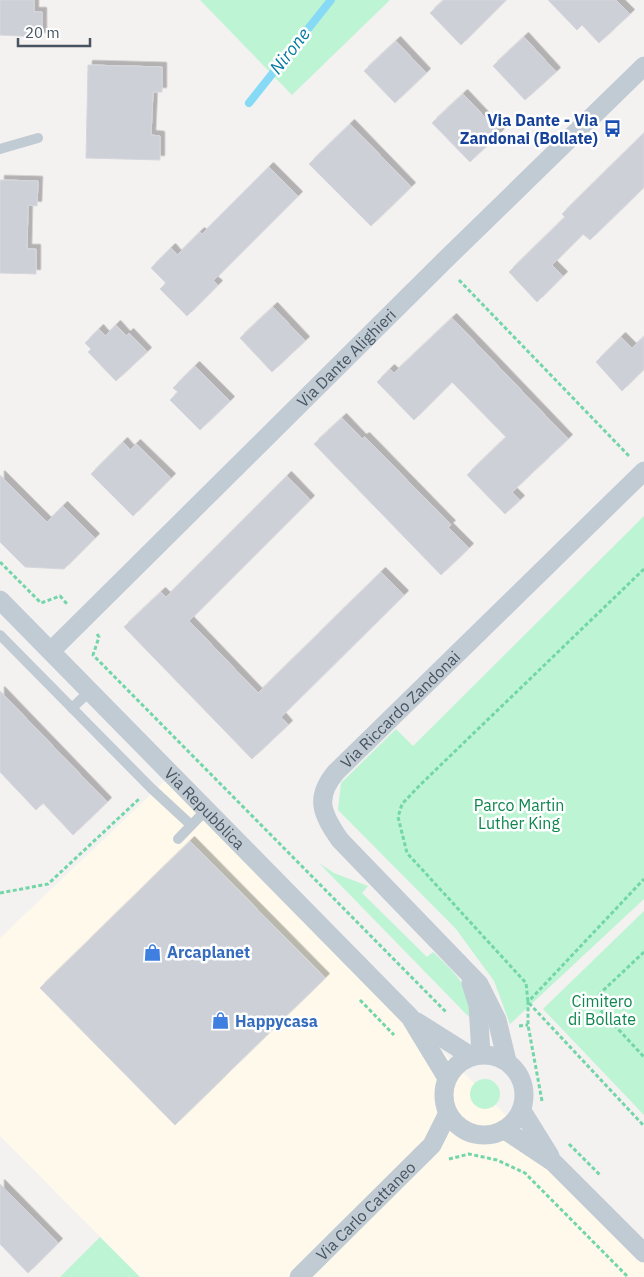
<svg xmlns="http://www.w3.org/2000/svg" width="644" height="1277" viewBox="0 0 644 1277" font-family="'IBM Plex Sans',sans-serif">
<defs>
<filter id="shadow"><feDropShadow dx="4.5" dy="-4.5" stdDeviation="0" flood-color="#0004"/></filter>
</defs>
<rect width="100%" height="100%" fill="#f4f1f1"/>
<path fill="#fef9eb" d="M170 776 644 1255V1277H140L0 1136V938Z"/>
<g fill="#bdf4d4">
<path d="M200 0H390L292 95Z"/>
<path d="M644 516V899L510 1024 494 981 456 929 338 810 341 783 396 729 413 746Z"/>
<path d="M319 863 334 873 368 886 362 893 427 957 433 952C451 969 475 989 469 1017Z"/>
<path d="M644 911V1115L543 1009Z"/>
<circle cx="485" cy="1094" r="15"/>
<path d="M100 1237 140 1277H60Z"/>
</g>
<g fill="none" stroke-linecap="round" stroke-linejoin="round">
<path stroke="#87daf5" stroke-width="8" d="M249 103 331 0"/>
</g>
<g fill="#cdd0d6" stroke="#d5d7dd" filter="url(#shadow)">
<path d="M0 0H34V12H42V37L0 35Z"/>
<path d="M444 0H506L461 45 430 13Z"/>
<path d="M548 0H616L630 14 599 43 582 25 577 30Z"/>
<path d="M524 37 556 72 525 100 493 66Z"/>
<path d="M396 41 426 73 395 103 364 71Z"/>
<path d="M88 65 162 67V92H153L151 135 160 136V160L86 158Z"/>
<path d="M463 94 500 133 470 162 432 123Z"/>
<path d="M350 124 411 187 371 226 309 164Z"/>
<path d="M644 133V187L590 240 583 234 552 265 563 276 537 302 509 272 565 217 562 214Z"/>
<path d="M269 167 298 196 213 281 218 285 187 316 160 289 166 283 151 268 171 248 177 255 200 232 202 234Z"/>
<path d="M0 180 38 181 37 206 28 205 27 249H36V274L0 273Z"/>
<path d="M273 307 305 341 272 372 240 338Z"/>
<path d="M452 318 568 439 512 492 520 500 505 514 467 475 506 437 452 382 414 420 377 382 390 369 394 373Z"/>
<path d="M116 325 126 336 129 333 147 352 116 381 88 352 91 349 85 343 99 329 105 336Z"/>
<path d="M621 337 632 348 644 337V369L622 391 596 362Z"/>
<path d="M195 366 230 401 200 430 170 400 178 392 173 388Z"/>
<path d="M342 418 362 439 365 437 451 525 448 527 469 548 441 575 314 444Z"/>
<path d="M123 442 130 450 136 444 171 478 133 516 91 474Z"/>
<path d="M0 475 47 522 63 506 95 538 64 569 25 567 0 542Z"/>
<path d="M287 476 310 500 189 621 258 693 381 572 404 595 281 717 288 725 252 759 124 627 161 592 166 597Z"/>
<path d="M0 691 107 802 73 835 43 803 36 810 0 772Z"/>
<path d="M190 841 325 978 175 1125 40 988Z"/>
<path d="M0 1184 58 1243 28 1273 0 1244Z"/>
</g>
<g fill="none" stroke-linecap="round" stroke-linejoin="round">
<g stroke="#72d6a8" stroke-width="3" stroke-dasharray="4 2.5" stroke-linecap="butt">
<path d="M459 280 629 456"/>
<path d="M0 562 41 603 60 596 68 605"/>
<path d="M644 569 420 785 402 804 398 817 407 853 526 983 528 1002 644 1126"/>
<path d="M97 634 99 637 93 655 446 1012"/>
<path d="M0 893 48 884 139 799"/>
<path d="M644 952 592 1001 644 1057"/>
<path d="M360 1000 394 1035"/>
<path d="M519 1026 528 1025"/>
<path d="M542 1101 528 1025V1002L644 879"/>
<path d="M569 1144 600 1175"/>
<path d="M449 1159 469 1154 497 1160 525 1173 628 1277"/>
</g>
<g stroke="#c1cbd4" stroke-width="10">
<path d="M0 149 38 138"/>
<path d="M0 635 151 788 191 825"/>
<path d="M72 708 90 691"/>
<path d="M178 839 207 809"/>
</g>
<g stroke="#c1cbd4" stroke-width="19">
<path id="s1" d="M0 600 410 1017 447 1078"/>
<path id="s2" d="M51 651 443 262 644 66"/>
<path d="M471 983 478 1005 481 1054"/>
<path d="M417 1022 471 1056"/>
<circle cx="484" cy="1095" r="40"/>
<path id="s3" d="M507 1061 497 1020 479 984 340 840C322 814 314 798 336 772L644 471"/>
<path d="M522 1111 550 1156"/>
<path d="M505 1130 553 1162 644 1253"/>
<path id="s4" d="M299 1277 432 1145 448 1113"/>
</g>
</g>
<defs>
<symbol id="bus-bare" viewBox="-9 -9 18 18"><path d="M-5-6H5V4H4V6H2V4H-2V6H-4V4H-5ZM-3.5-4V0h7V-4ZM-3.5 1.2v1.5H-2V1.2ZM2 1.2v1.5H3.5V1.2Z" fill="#1a4fb4" stroke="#fff" stroke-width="2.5" paint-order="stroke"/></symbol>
<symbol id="shop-bare" viewBox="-9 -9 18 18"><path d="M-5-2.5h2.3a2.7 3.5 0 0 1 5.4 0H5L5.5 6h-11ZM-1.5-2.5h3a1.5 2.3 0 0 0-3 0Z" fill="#3f7fe0" stroke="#fff" stroke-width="2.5" paint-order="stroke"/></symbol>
</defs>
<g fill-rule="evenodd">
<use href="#bus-bare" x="600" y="116" width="25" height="25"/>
<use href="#shop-bare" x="140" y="940" width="25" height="25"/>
<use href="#shop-bare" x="208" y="1008" width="25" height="25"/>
</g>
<g text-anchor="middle" stroke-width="5" stroke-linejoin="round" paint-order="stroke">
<g font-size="16" font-weight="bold" fill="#164399" stroke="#fff" text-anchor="end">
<text x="598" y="126">Via Dante - Via<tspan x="598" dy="18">Zandonai (Bollate)</tspan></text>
</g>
<g font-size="16" fill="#475461" stroke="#fff">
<text dy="6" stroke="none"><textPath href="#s2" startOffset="416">Via Dante Alighieri</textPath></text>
<text dy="6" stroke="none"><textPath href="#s3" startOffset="448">Via Riccardo Zandonai</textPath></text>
<text dy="6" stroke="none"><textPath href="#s1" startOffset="292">Via Repubblica</textPath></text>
<text dy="6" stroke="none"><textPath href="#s4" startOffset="94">Via Carlo Cattaneo</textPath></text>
</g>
<g font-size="16" fill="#0f864e" stroke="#fff">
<text x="519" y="811">Parco Martin<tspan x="519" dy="18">Luther King</tspan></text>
<text x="602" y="1007">Cimitero<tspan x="602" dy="18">di Bollate</tspan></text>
</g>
<g font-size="16" font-weight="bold" fill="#366cbe" stroke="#fff" text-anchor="start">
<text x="167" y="958">Arcaplanet</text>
<text x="235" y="1027">Happycasa</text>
</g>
<g font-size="18" font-style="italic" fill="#037ba2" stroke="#fff">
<text transform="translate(290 51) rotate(-52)" y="6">Nirone</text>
</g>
</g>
<path d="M18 38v8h72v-8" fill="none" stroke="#475461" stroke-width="2.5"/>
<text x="25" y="38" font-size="15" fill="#475461" stroke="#ffffff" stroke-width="4" paint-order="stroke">20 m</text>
</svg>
